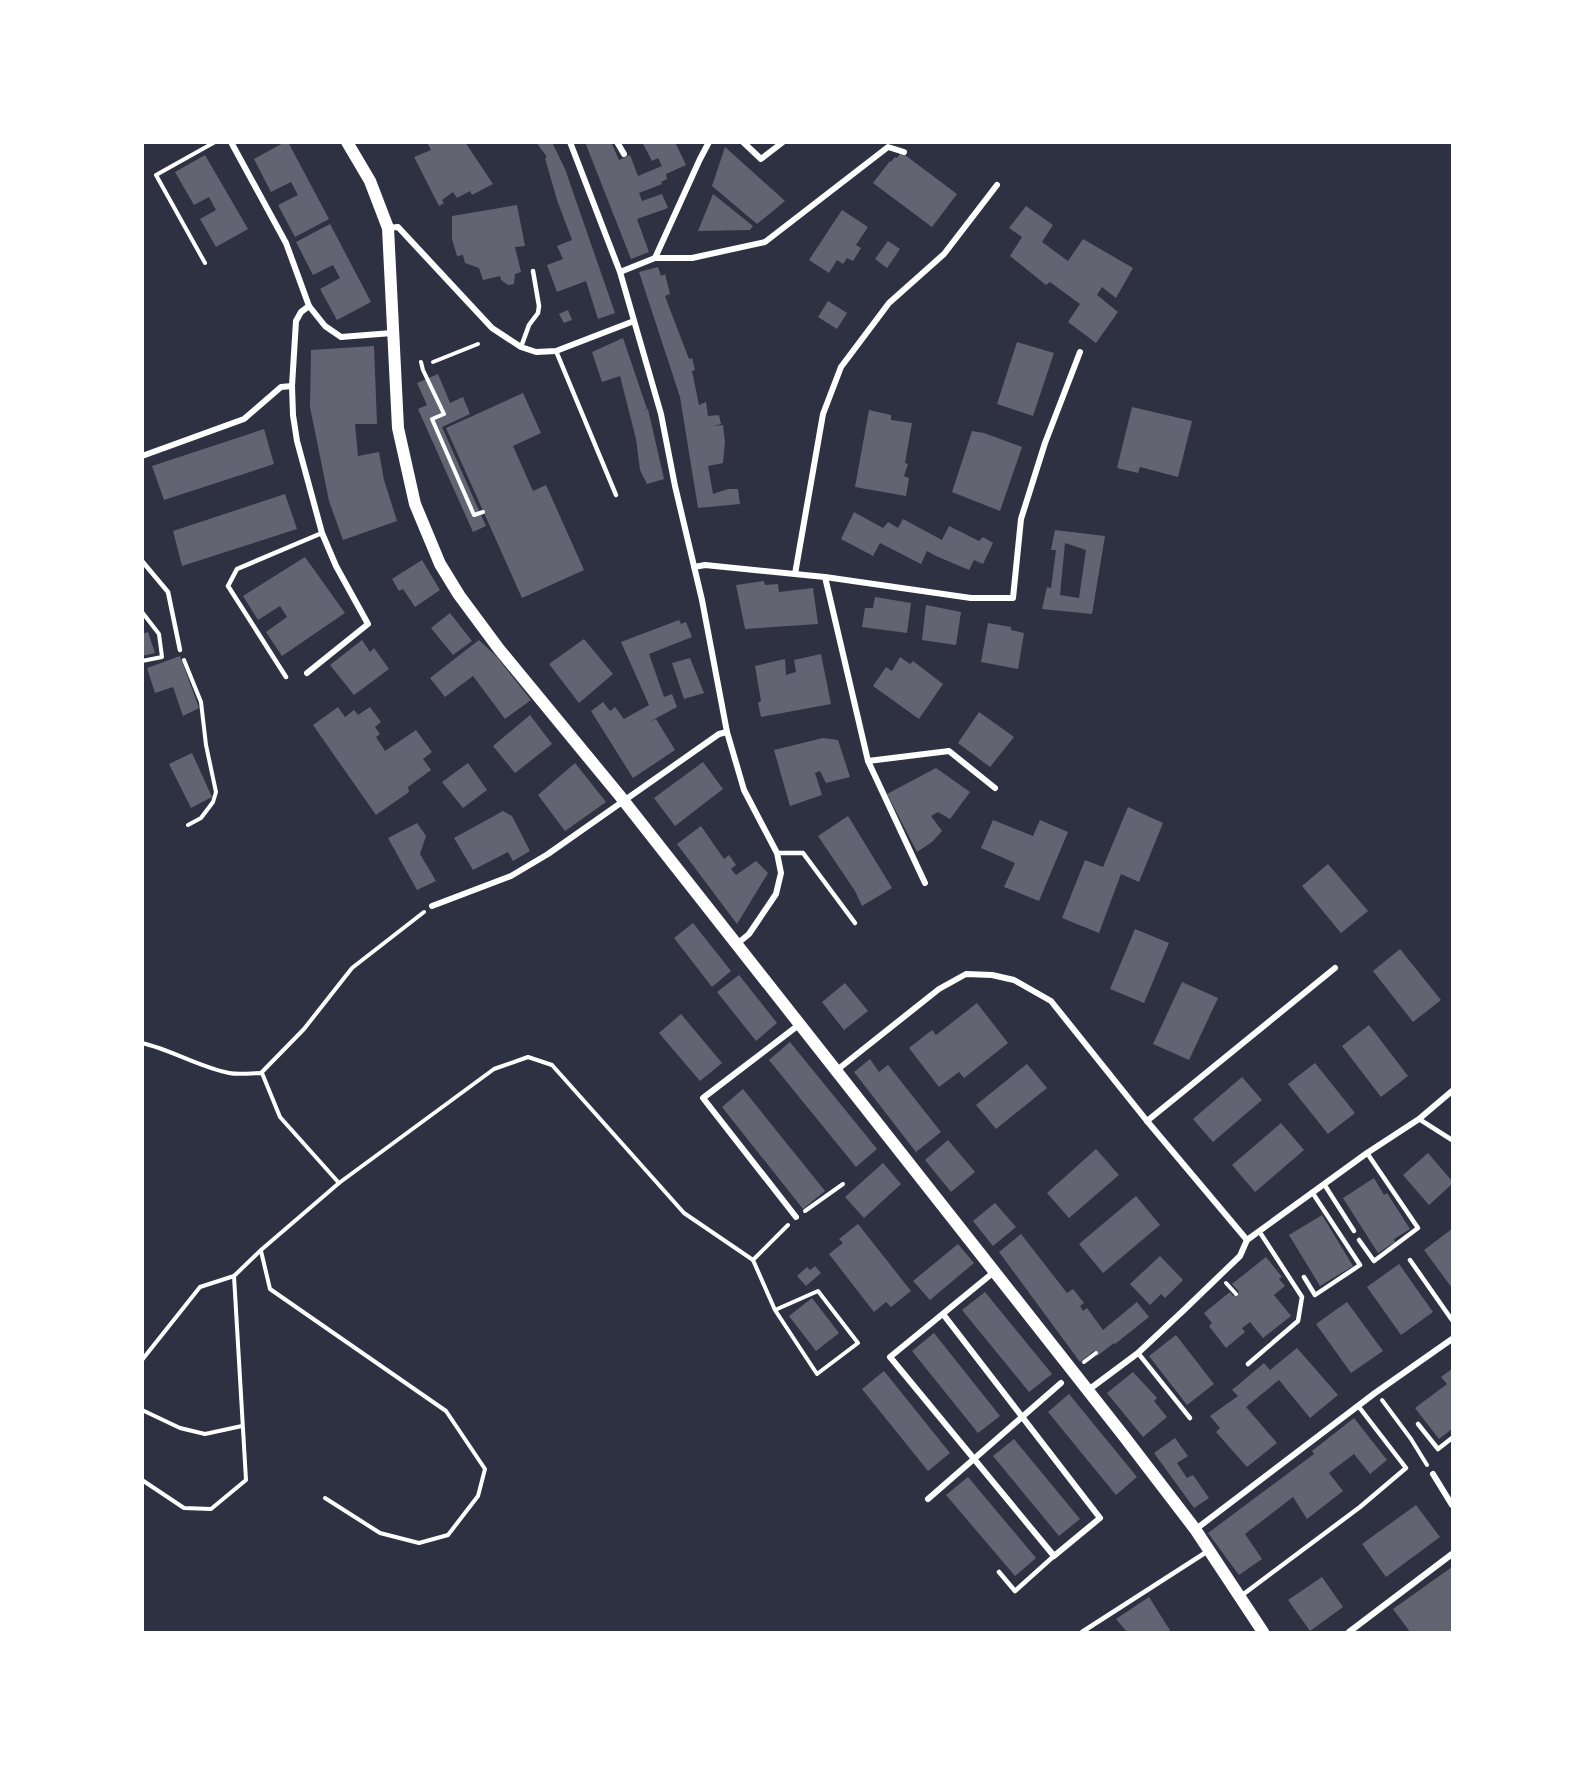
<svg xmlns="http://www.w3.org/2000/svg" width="1595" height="1775" viewBox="0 0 1595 1775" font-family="'Roboto Condensed',sans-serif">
<rect width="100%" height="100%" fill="#2d3142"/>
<g fill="#626471" fill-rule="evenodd">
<path d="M285 142H288L329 219 295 237 278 205 298 195 291 182 271 192 254 159Z"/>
<path d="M427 142H465L493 184 472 195 470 191 457 198 453 192 442 200 444 203 439 206 414 157 431 150Z"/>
<path d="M536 142H552L565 169 615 313 598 319 586 281 557 292 547 265 563 259 557 246 572 240 557 200 545 158 547 157Z"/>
<path d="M585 142H611L619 160 630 155 638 176 662 166 658 158 652 161 642 142H675L686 165 666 174 667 179 661 182 662 184 639 193 642 201 662 194 668 208 637 219 649 252 631 259Z"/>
<path d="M725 147 785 201 757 224 712 186Z"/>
<path d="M901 152 957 194 932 227 873 183 890 161 891 162 895 157 897 158Z"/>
<path d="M205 155 248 229 216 247 200 219 216 210 209 197 194 205 175 172Z"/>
<path d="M713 194 753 226 750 230 698 231Z"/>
<path d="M517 205 525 246 515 247 521 272 515 274 514 284 508 285 501 280 500 276 483 280 479 268 465 263 463 255 457 256 452 239V216Z"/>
<path d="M1026 206 1053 225 1042 242 1068 261 1083 239 1133 268 1116 298 1102 287 1097 295 1118 312 1096 343 1068 322 1080 304 1050 282 1046 285 1010 256 1022 237 1009 228Z"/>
<path d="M842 210 868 227 856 245 861 248 853 261 847 258 843 264 837 260 829 273 809 260Z"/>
<path d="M330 224 371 302 337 320 320 289 340 278 333 265 313 275 296 242Z"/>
<path d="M888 241 900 249 887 268 875 259Z"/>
<path d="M658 267 661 276 665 274 670 294 665 296 669 307 689 359 692 358 695 370 692 371 699 405 706 402 708 416 719 415 721 424 713 426 723 425 725 442 723 463 708 466 713 494 728 489H738L740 504 698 508 680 397 639 272Z"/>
<path d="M828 301 847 313 837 329 818 317Z"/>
<path d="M568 310 572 320 564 323 559 314Z"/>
<path d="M623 338 647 409 641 412 648 409 664 479 647 484 640 470 636 439 620 376 602 382 592 352Z"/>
<path d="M1017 342 1054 353 1033 416 997 404Z"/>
<path d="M374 346 377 424H355L358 456 379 452 384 480 397 521 343 540 329 501 310 407 311 350Z"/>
<path d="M438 374 450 403 463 397 470 414 442 427 486 526 473 532 418 409 427 405 417 383Z"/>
<path d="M523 393 541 433 513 446 533 491 546 485 584 570 522 598 446 428Z"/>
<path d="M1132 407 1192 421 1178 477 1140 467 1138 473 1117 468Z"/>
<path d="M869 410 891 415V420L912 423 905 463 908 464 904 476 909 478 906 496 855 487Z"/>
<path d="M264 429 274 464 164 500 152 466Z"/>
<path d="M972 431 984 433 1022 447 1000 511 952 492Z"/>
<path d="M285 494 297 529 182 566 173 531Z"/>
<path d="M854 512 883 528 888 522 898 528 903 519 942 540 949 526 979 541 983 537 993 543 983 564 974 560 969 570 936 556 927 551 921 564 880 543 873 556 841 539Z"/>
<path d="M1055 530 1105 536 1092 614 1042 609 1047 587 1051 588 1056 550H1051ZM1065 543 1086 550 1079 598 1060 595Z"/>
<path d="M305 557 345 613 282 656 266 632 287 617 280 606 258 620 243 596Z"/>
<path d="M422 560 440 590 415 607 403 589 399 591 392 579Z"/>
<path d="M764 581 765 585 778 584 779 592 813 588 818 624 745 629 736 585Z"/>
<path d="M875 597 911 603 907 633 862 627 865 608H873Z"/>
<path d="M926 605 961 612 956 645 922 640Z"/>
<path d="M450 613 472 641 453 655 431 628Z"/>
<path d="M679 620 681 624 686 622 692 637 649 654 664 697 672 694 677 707 649 722 656 719 675 750 633 778 591 711 603 702 610 711 615 707 624 719 649 705 621 642Z"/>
<path d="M988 623 1011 627V630L1024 633 1018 669 981 662Z"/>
<path d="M148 632 155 653 142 656V634Z"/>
<path d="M584 639 613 674 579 703 549 664Z"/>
<path d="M362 640 370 652 374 648 389 669 354 695 330 665Z"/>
<path d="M479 640 497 657 531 700 505 719 473 676 445 697 430 678Z"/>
<path d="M821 654 831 704 761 717 758 703 761 701 755 666 785 659 786 675 796 672 794 660Z"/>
<path d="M180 656 199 708 183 716 173 687 155 693 147 668Z"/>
<path d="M900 657 910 664 913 661 943 684 919 719 873 686 886 667 892 671Z"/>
<path d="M690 658 704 693 684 699 672 663Z"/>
<path d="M338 707 345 717 354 710 358 715 370 707 381 722 375 727 380 734 376 737 385 751 416 730 432 752 423 759 431 770 408 787 409 792 376 815 313 725Z"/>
<path d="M979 712 1014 737 990 767 958 743Z"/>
<path d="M530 715 552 744 515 773 493 746Z"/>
<path d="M823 738 838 740 850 777 826 783 820 771 815 773 822 795 790 806 774 750Z"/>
<path d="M192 753 212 797 191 808 169 764Z"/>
<path d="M703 762 723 789 675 826 654 798Z"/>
<path d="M468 763 487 790 463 808 442 782Z"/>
<path d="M575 763 606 802 565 831 538 795Z"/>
<path d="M936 768 970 792 950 819 938 812 931 816 942 831 932 842 917 852 887 794Z"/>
<path d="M1128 807 1163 823 1139 882 1121 874 1099 933 1062 918 1085 860 1103 867Z"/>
<path d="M503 811 512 816 530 851 513 861 508 852 473 870 454 838Z"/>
<path d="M848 816 892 888 862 906 855 891 818 836Z"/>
<path d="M993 820 1033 836 1040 820 1068 832 1039 901 1004 887 1015 863 981 848Z"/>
<path d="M417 823 426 836 420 854 436 881 417 890 388 838Z"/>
<path d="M701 826 724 859 729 855 736 865 731 869 736 875 756 861 768 873 737 924 677 844Z"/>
<path d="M1328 864 1368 911 1341 933 1302 886Z"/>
<path d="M693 923 731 971 712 987 674 938Z"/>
<path d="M1135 929 1169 943 1144 1003 1110 989Z"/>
<path d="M1400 949 1441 1000 1413 1022 1373 971Z"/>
<path d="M739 975 777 1023 756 1041 717 992Z"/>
<path d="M1182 982 1218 998 1189 1060 1153 1044Z"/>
<path d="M845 983 868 1011 844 1030 822 1002Z"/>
<path d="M977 1003 1008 1043 964 1078 959 1072 939 1087 909 1048 932 1030 936 1035Z"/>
<path d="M681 1014 722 1063 700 1081 659 1033Z"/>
<path d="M1369 1025 1408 1076 1381 1097 1342 1046Z"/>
<path d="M790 1042 877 1149 856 1167 769 1060Z"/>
<path d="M870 1059 879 1072 888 1065 941 1132 916 1152 854 1072Z"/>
<path d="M1315 1063 1355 1113 1328 1134 1288 1084Z"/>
<path d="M1027 1064 1047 1088 996 1129 976 1105Z"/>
<path d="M1242 1077 1262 1100 1213 1142 1193 1119Z"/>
<path d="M743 1089 825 1191 803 1209 722 1107Z"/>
<path d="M1281 1123 1304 1150 1255 1192 1232 1165Z"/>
<path d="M948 1140 975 1172 951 1192 925 1160Z"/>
<path d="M1096 1149 1119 1175 1069 1218 1047 1193Z"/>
<path d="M1428 1153 1452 1181V1184L1429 1205 1403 1175Z"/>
<path d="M883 1163 901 1184 864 1218 845 1197Z"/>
<path d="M1374 1178 1384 1195 1387 1193 1410 1229 1394 1239 1395 1242 1378 1253 1343 1198Z"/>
<path d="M1136 1196 1160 1225 1103 1273 1079 1244Z"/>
<path d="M995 1203 1016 1227 993 1246 973 1221Z"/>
<path d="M1322 1215 1353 1266 1320 1286 1289 1235Z"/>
<path d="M858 1224 911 1291 891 1307 886 1302 874 1312 829 1254 843 1243 839 1239Z"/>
<path d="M1452 1229V1288L1424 1250Z"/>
<path d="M1021 1234 1067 1293 1073 1289 1084 1303 1080 1306 1083 1311 1087 1308 1103 1330 1137 1302 1149 1317 1115 1344 1114 1343 1097 1356 1094 1351 1080 1362 999 1252Z"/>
<path d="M958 1244 974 1263 930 1300 913 1281Z"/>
<path d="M1160 1256 1183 1280 1165 1298 1161 1294 1150 1305 1130 1284Z"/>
<path d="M1266 1257 1282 1277 1279 1279 1285 1286 1274 1295 1291 1316 1263 1338 1250 1322 1242 1328 1245 1332 1226 1348 1209 1326 1212 1323 1204 1313 1230 1292 1233 1296 1239 1292 1232 1284Z"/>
<path d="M1399 1264 1433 1312 1401 1335 1367 1287Z"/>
<path d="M815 1266 821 1273 806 1286 797 1276 807 1267 810 1270Z"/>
<path d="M985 1292 1052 1374 1029 1392 962 1310Z"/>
<path d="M812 1298 839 1333 816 1351 789 1316Z"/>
<path d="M1347 1302 1383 1351 1351 1373 1316 1324Z"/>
<path d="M934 1333 1000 1416 978 1433 912 1351Z"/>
<path d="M1176 1335 1214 1384 1187 1405 1149 1356Z"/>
<path d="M1297 1348 1338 1395 1310 1418 1279 1380 1246 1407 1277 1443 1247 1467 1216 1432 1220 1428 1210 1416 1238 1396 1232 1390 1264 1363 1270 1370Z"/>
<path d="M1452 1369V1429L1439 1439 1415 1408 1447 1384 1441 1377Z"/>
<path d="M884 1371 950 1453 928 1471 862 1389Z"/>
<path d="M1133 1372 1157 1398 1154 1401 1167 1417 1143 1437 1107 1393Z"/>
<path d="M1069 1394 1137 1477 1116 1495 1048 1412Z"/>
<path d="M1354 1418 1387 1460 1370 1474 1354 1454 1329 1473 1343 1491 1307 1519 1293 1497 1245 1534 1262 1559 1239 1575 1208 1533 1314 1454 1312 1451Z"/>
<path d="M1175 1438 1188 1456 1177 1463 1187 1478 1193 1475 1209 1498 1194 1508 1154 1453Z"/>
<path d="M1014 1439 1080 1519 1059 1536 993 1456Z"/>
<path d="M968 1477 1036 1558 1015 1576 946 1495Z"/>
<path d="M1416 1505 1440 1537 1386 1577 1362 1544Z"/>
<path d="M1452 1567V1630L1449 1632H1410L1393 1609Z"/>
<path d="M1322 1577 1343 1607 1310 1631 1288 1600Z"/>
<path d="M1149 1597 1171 1632H1127L1116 1619Z"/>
</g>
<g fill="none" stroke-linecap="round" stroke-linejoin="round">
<g stroke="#fff" stroke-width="4">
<path d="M205 263 156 175 215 142"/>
<path d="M421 362 423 370 444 414 432 419 474 515 483 512"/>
<path d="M433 362 478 344"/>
<path d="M142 612 159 634 162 657 142 661"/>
<path d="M184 660 201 702 206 745 216 792 213 802 201 818 188 825"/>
<path d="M142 1043C172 1050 199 1067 229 1073 239 1075 252 1073 262 1073L280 1117 339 1183"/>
<path d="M262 1072 304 1029 352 968 424 912"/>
<path d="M805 1211 843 1184"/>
<path d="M261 1251 270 1289 446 1411 485 1469 478 1496 448 1535 419 1543 380 1533 325 1498"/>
<path d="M1226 1283 1236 1294"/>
<path d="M775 1310 817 1374 858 1343 818 1291 775 1310 753 1260 788 1225"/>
<path d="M142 1360 200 1287 234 1276"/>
<path d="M1084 1362 1096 1353"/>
<path d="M1382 1400 1411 1439 1427 1465"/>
<path d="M142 1410 180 1428 205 1434 242 1426"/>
<path d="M142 1480 184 1508 211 1509 246 1480 234 1276 261 1250 339 1183 494 1069 528 1057 552 1065 684 1213 753 1260"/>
</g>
<g stroke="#fff" stroke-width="4.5">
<path d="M521 347 529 325 538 313 539 306 533 271"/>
<path d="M556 351 616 495"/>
<path d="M142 561 168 592 180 650"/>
<path d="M286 677 228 586 237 569 322 533"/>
<path d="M777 853H803L855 923"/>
<path d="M1419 1119 1452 1140"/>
<path d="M1324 1184 1354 1231"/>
<path d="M1359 1240 1374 1261 1418 1228 1367 1153"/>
<path d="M1410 1260 1452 1320"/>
<path d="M1304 1277 1315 1295 1360 1265 1312 1192"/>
<path d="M1138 1353 1190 1418"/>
<path d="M1248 1364 1298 1321 1302 1297 1259 1231"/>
<path d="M1418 1424 1438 1449 1452 1438"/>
<path d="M999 1572 1015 1591 1054 1556"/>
<path d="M1241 1596 1360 1507 1406 1468 1359 1407"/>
<path d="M1082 1632 1208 1551"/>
</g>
<g stroke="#fff" stroke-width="6">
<path d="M231 142 286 243 309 306 325 326 341 337 392 333"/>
<path d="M570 142 620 272 661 414 675 486 702 600 727 732 744 790 777 853 781 873 776 894 749 934 737 944"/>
<path d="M617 142 624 154"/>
<path d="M743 142 761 159 783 142"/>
<path d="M388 228 398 227 492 328 521 347 536 352 556 351 634 321"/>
<path d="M655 258 700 159 709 142"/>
<path d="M620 272 655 258H692L765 242 888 147 904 152"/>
<path d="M142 456 244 419 281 387 292 386"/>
<path d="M694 567 705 565 825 577 971 598H1013L1021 519 1045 443 1080 352"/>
<path d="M795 574 823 414 841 367 889 303 944 254 997 185"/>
<path d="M825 577 868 761 925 883"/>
<path d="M307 673 368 624 336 566 322 533 297 441 293 415 292 386 296 321 301 312 309 306"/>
<path d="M868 761 949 751 995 788"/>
<path d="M432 906 511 876 548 854 719 734 727 732"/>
<path d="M837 1070 939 989 966 974 992 975 1014 980 1051 1001 1147 1121 1247 1240"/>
<path d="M1147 1121 1335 968"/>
<path d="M796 1217 703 1098 800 1024"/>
<path d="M943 1314 1100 1518 1054 1556 890 1357 994 1272"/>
<path d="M1087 1391 1138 1353 1185 1309 1240 1256 1247 1240 1367 1153 1419 1119 1452 1091"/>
<path d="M1433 1474 1452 1505"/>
<path d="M928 1499 1061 1383"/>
<path d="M1196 1529 1375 1393 1452 1339"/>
<path d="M1349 1632 1452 1554"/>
</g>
<path stroke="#fff" stroke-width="12" d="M347 142 370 181 388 228 398 428 415 504 440 564 459 595 499 649 620 796 1123 1435 1195 1529 1263 1632"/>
</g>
<rect width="1595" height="1775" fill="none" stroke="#ffffff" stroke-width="288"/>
</svg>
